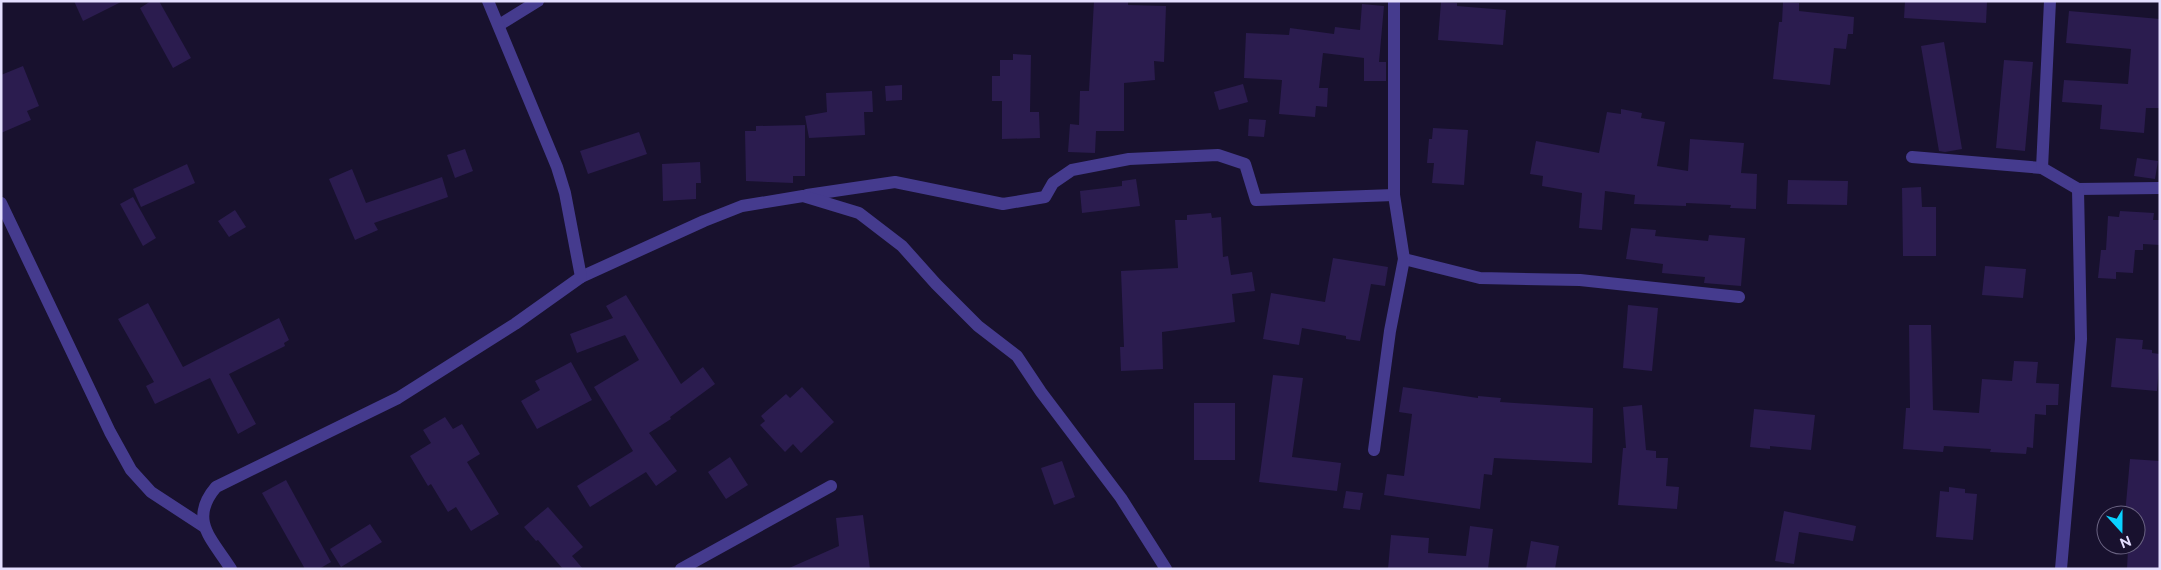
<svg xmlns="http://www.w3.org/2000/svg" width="2161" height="570" viewBox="0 0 2161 570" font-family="Raleway,sans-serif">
<rect width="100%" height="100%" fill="#18112e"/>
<g fill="#2b1c4f">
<path d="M74 1H123L83 21Z"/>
<path d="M151 1H159L191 58 173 68 140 8Z"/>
<path d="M1094 1H1128V5L1166 6 1164 62 1154 61 1155 80 1124 83V131H1096L1095 153 1068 152 1070 124 1079 125 1080 91H1089Z"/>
<path d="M1905 1 1987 2 1986 23 1904 18Z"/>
<path d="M1441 2 1457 3V6L1506 10 1503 45 1438 40Z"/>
<path d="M1783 2 1799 3V11L1854 17 1853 34H1848L1846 49 1834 48 1830 85 1773 79 1779 22H1782Z"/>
<path d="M1362 4 1384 6 1379 62H1386V81H1364V58L1323 53 1319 88H1328L1327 107 1316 106 1315 117 1279 114 1282 80 1244 78 1246 33 1289 35 1290 28 1334 34 1335 27 1360 30Z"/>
<path d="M2069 11 2160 19V108H2146L2144 133 2100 129 2102 105 2062 102 2064 80 2128 84 2131 49 2066 43Z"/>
<path d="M1944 42 1962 149 1945 152 1939 151 1921 46Z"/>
<path d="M1013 54 1031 55 1030 112H1039L1040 138 1002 139V101H992V76H1000V60H1013Z"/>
<path d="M2004 60 2033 62 2025 151 1996 148Z"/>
<path d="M23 66 39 106 27 111 31 120 1 133V75Z"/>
<path d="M1243 84 1248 102 1219 110 1214 92Z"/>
<path d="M902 85V100L886 101 885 86Z"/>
<path d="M872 91 873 112H864L865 135 809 138 805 116 827 112 826 93Z"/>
<path d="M1621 109 1642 113 1641 118 1665 122 1657 166 1688 171 1690 139 1744 143 1741 173 1757 174 1756 209 1730 208 1731 205 1686 203V206L1634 204 1635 195 1605 191 1602 230 1579 228 1582 193 1542 186 1543 176 1530 174 1536 141 1599 153 1607 112 1621 114Z"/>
<path d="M1249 119 1266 120 1264 137 1248 136Z"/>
<path d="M805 125V176H793V183L746 181 745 131H756V126Z"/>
<path d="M1433 128 1468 130 1464 185 1432 183 1434 163H1427L1429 139H1432Z"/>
<path d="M639 132 647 154 588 174 580 151Z"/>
<path d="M465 149 473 171 455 178 447 155Z"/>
<path d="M2137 158 2158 161 2155 179 2134 176Z"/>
<path d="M700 162 701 183H696V199L663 201 662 164Z"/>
<path d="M187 164 195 183 141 207 133 189Z"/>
<path d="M352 169 366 203 442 177 448 197 374 223 378 230 355 240 329 179Z"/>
<path d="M1136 179 1140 206 1082 213 1080 191 1122 186V181Z"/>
<path d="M1788 180 1848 181 1847 205 1787 204Z"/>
<path d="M1921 187 1922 207H1936V256H1903L1902 188Z"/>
<path d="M133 197 156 238 143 246 120 204Z"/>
<path d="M235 210 246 227 229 237 218 221Z"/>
<path d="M2120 211 2154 213 2153 220H2160V245L2143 244V250H2135L2133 273 2116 272V279L2098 278 2101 250H2106L2108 216 2119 217Z"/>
<path d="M1211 213 1212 218 1221 217 1223 257 1228 256 1231 275 1252 272 1255 291 1232 294 1235 322 1162 332 1163 369 1121 371 1120 347H1124L1121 271 1178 268 1175 220H1187V215Z"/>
<path d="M1631 228 1656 230 1655 236 1708 241 1709 235 1745 238 1741 286 1704 283 1705 277 1662 273 1663 264 1626 259Z"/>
<path d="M1333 258 1388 267 1385 286 1371 284 1360 341 1346 339V336L1302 328 1299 345 1263 339 1271 293 1325 302Z"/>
<path d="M1985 266 2026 269 2023 298 1982 295Z"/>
<path d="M626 295 681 384 703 367 715 384 670 417 671 419 649 433 677 471 656 486 646 472 590 507 577 486 633 451 594 387 639 360 625 335 577 353 570 334 613 318 606 306Z"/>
<path d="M148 303 183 367 279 318 289 340 284 343 285 346 229 374 256 424 238 434 210 378 155 404 146 386 154 382 118 319Z"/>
<path d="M1628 305 1658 308 1652 371 1623 368Z"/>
<path d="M1909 325H1931L1933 410 1979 413 1982 379 2012 381 2014 361 2038 362 2036 383 2059 384 2058 405H2046V415L2035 414 2033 448 2027 447 2026 454 1990 452 1991 449 1944 446 1943 452 1903 449 1906 408H1910Z"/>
<path d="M2116 338 2143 340 2142 349 2152 350V353L2160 354 2157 391 2111 387Z"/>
<path d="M571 362 592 400 537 429 521 401 540 390 535 381Z"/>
<path d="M1273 375 1303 378 1292 457 1341 463 1337 491 1259 482Z"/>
<path d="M802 387 834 422 801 453 793 444 785 452 760 425 765 421 761 416 786 394 790 398Z"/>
<path d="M1403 387 1478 398V396L1501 398 1500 402 1593 408 1592 463 1494 458 1492 475 1484 474 1480 509 1384 495 1387 474 1404 476 1412 414 1399 412Z"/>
<rect x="1194" y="403" width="41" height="57"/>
<path d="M1642 405 1646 450 1656 451V458H1668L1666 486 1679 487 1677 509 1618 505 1623 448H1626L1623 407Z"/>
<path d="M1754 409 1815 415 1811 450 1770 446V449L1750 447Z"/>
<path d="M445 417 453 429 462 424 480 454 467 462 499 514 471 531 456 507 448 512 431 484 428 486 410 456 431 443 423 430Z"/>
<path d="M730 457 748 485 726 499 708 472Z"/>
<path d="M2130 459 2160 461V569H2127L2128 549 2136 550V515H2125Z"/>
<path d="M1062 461 1075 497 1054 505 1041 468Z"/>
<path d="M286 480 331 562 319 569H305L262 493Z"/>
<path d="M1949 487 1965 489V493L1977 494 1973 540 1936 537 1940 491 1949 492Z"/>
<path d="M1346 491 1363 493 1360 510 1343 508Z"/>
<path d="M548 507 583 547 572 556 583 569H563L538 540 536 541 524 527Z"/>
<path d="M1784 511 1856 526 1853 541 1799 532 1794 564 1775 561Z"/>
<path d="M863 515 870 569H787L839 546 836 518Z"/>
<path d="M370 524 382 542 341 567 330 549Z"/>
<path d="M1470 526 1493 529 1488 569H1388L1391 535 1429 538 1428 553 1466 556Z"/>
<path d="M1531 541 1559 546 1555 569H1526Z"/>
</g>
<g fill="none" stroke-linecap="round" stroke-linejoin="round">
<g stroke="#453b8e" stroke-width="12">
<path d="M499 25 538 1"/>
<path d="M1912 157 2042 168 2078 189 2160 188"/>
<path d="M2042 168 2050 1"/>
<path d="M807 195 895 182 1003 204 1045 197 1053 183 1072 170 1129 159 1218 155 1245 164 1256 200 1394 195"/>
<path d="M1 203 110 432 131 470 151 492 203 526"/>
<path d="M1404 259 1480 278 1580 280 1739 297"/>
<path d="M581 277 704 221 742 206 803 196 859 213 902 246 936 284 978 326 1017 356 1041 392 1121 498 1166 569"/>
<path d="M1374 450 1390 331 1404 259 1394 195V1"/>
<path d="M231 569C212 539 188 520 216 487L398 398 515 324 581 277 565 193 557 167 488 1"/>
<path d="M681 569 831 486"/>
<path d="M2061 569 2081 339 2078 189"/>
</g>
</g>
<rect width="2161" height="570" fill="none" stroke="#e4deff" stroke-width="5"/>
<g transform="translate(2121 530) rotate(159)"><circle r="24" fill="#18112e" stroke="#6a6382"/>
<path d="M0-4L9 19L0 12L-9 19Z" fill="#0ad2ff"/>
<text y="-8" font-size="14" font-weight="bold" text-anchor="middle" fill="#e4deff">N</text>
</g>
</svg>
